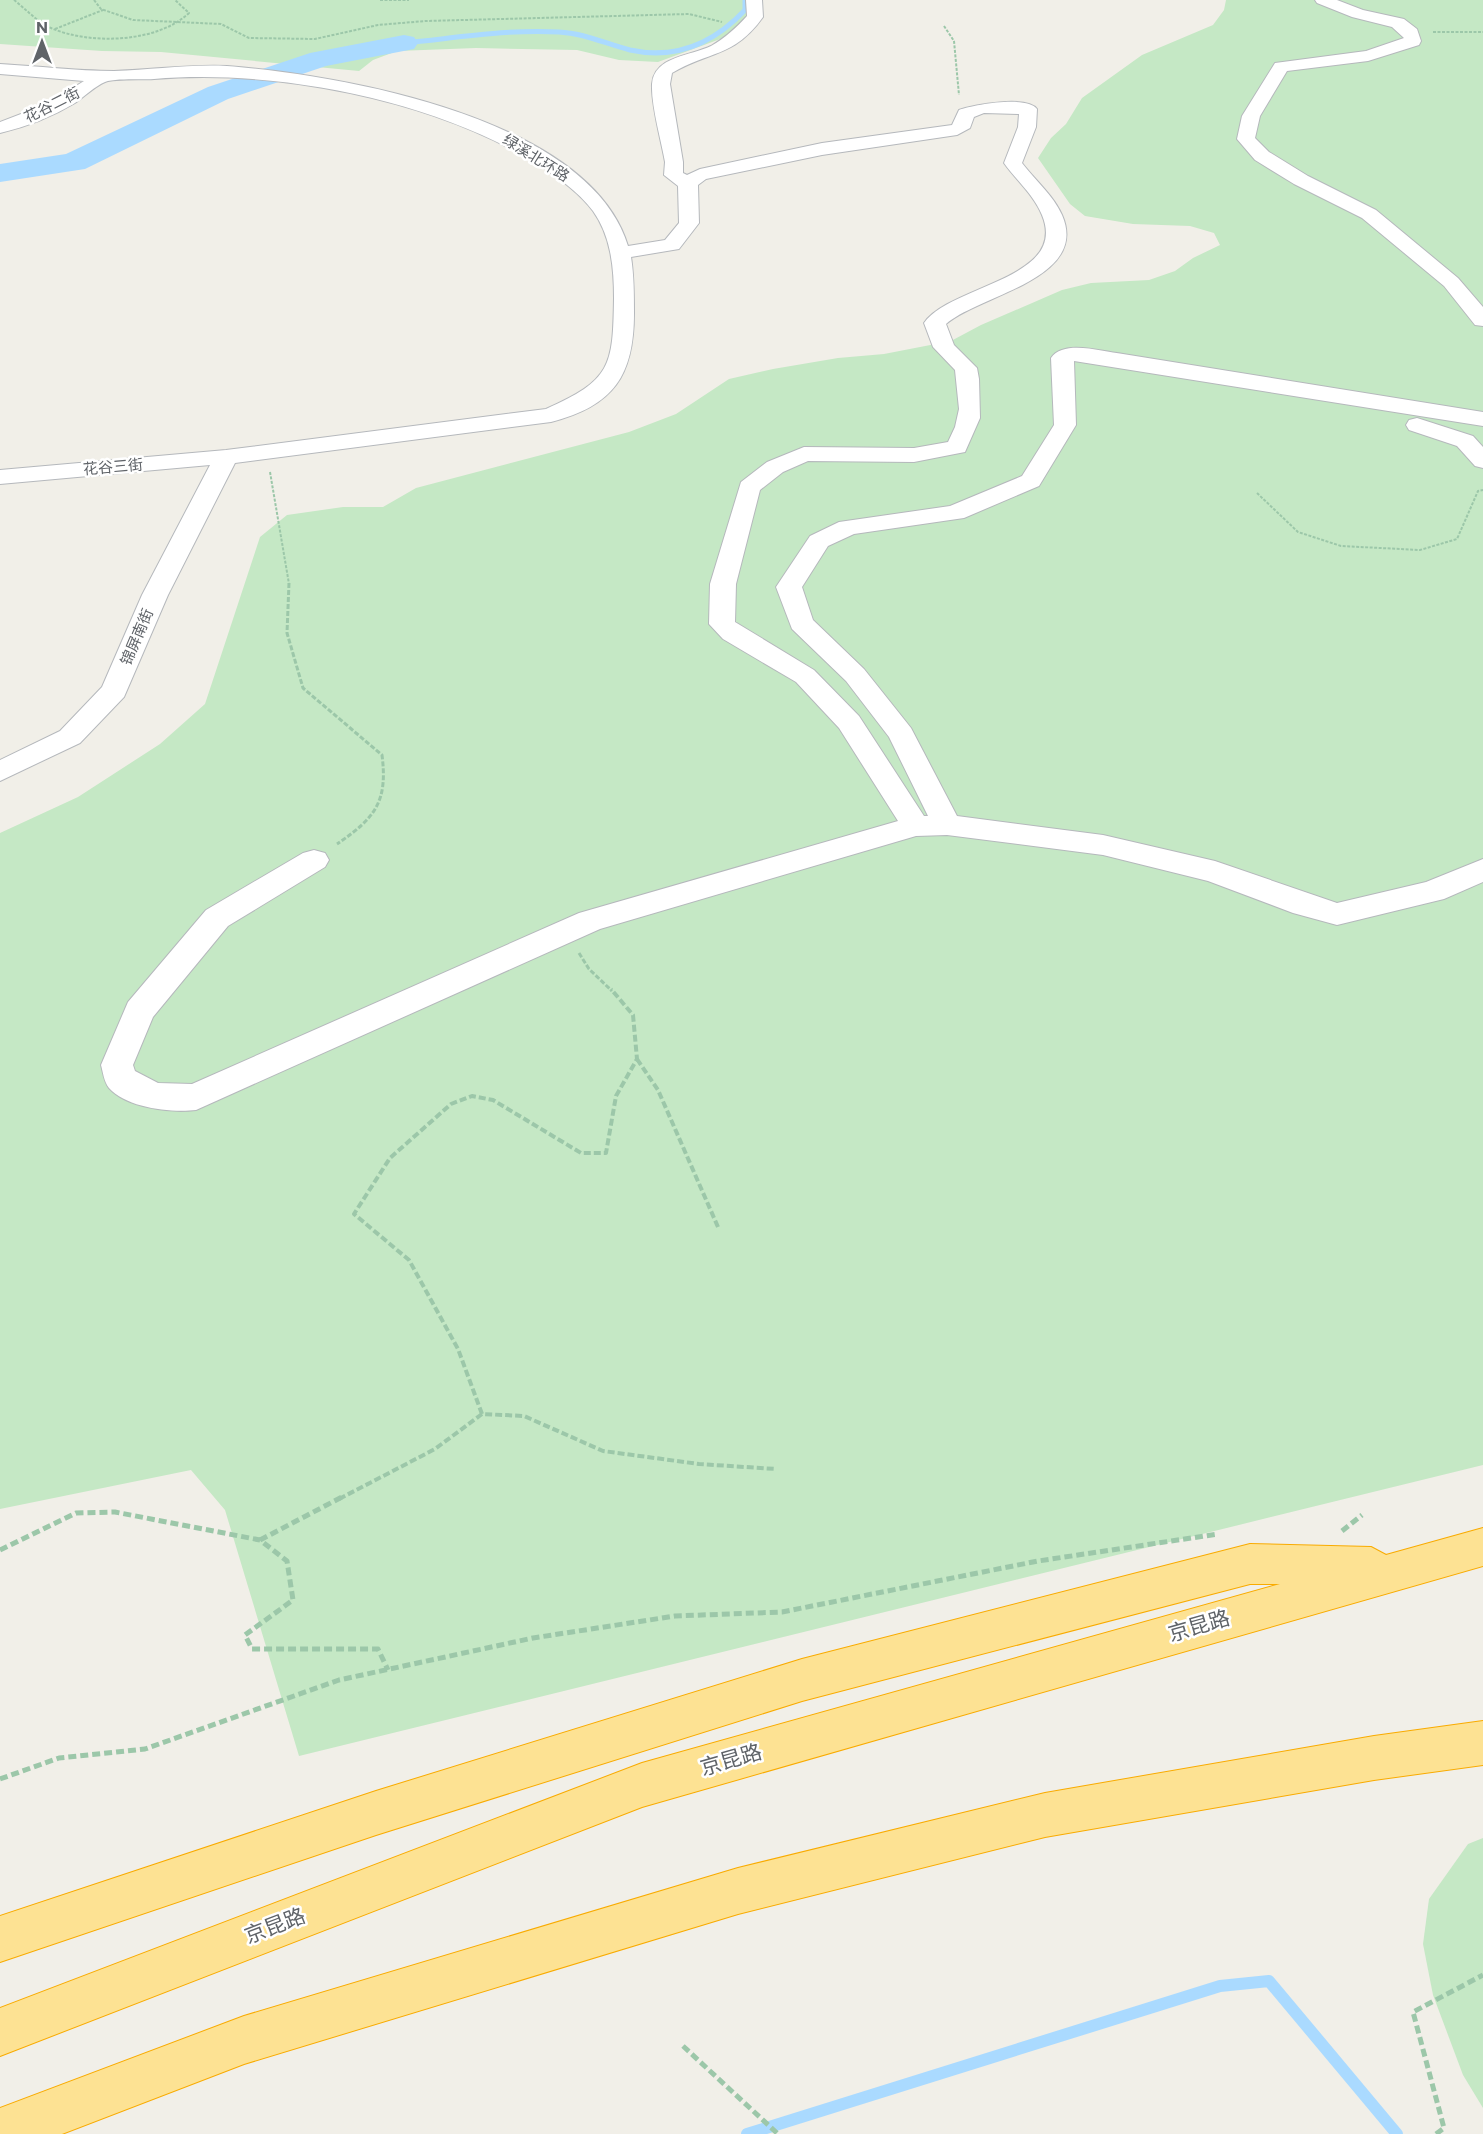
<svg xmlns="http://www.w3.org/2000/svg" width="1483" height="2134" viewBox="0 0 1483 2134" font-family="Commissioner,'Noto Sans SC',sans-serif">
<rect width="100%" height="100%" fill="#f1efe8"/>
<g fill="#c5e8c5">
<path d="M0 0H762L747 23 723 38 658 62 619 60 577 50 476 48 397 51 373 60 359 71 161 52 102 51 0 44Z"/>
<path d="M1226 0H1483V1465L299 1756 225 1510 191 1470 0 1509V833L78 797 160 744 205 704 260 537 287 515 343 507H383L416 488 629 432 676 414 729 379 773 369 838 358 884 354 951 341 981 325 1062 290 1091 283 1149 280 1175 271 1193 258 1220 245 1214 233 1190 226 1133 224 1085 216 1070 204 1038 158 1051 138 1066 124 1082 98 1142 55 1213 25 1224 10Z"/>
<path d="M1483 1838V2108L1463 2075 1433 1995 1423 1944 1429 1899 1468 1844Z"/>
</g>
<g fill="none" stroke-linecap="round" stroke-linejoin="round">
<path stroke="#aadaff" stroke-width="5" d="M404 43C456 38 507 29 559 32 584 33 606 44 630 50 676 60 714 43 745 10V0"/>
<path stroke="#aadaff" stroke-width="12" d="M747 2134 1220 1986 1269 1981 1397 2134"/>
<path fill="#aadaff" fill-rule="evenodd" d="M404 35 414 37 418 43 414 49 326 66 228 99 85 169 0 182V164L66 154 208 87 310 53Z"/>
<defs>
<g id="minor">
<path d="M746 0H762L763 17C734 58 708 51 672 73L670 84 683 162V173L687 175 700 169 822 143 952 125 959 110C973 105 1027 95 1037 109L1036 127 1022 163C1035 180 1053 195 1062 215 1090 279 979 295 946 324L954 345 977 368 979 379 980 418 965 452 914 462 808 461 783 472 760 490 736 584 735 622 814 670 859 716 924 816H928L889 737 846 681 792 629 776 587 810 536 839 522 950 506 1022 476 1054 425 1051 358C1064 339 1103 352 1123 354L1483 412V426L1074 361 1076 425 1039 486 964 518 854 534 828 546 802 587 813 620 864 669 911 728 957 816 1103 835 1215 861 1337 903 1426 882 1483 859V882L1444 899 1337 925 1293 913 1208 881 1103 855 947 835 916 836 600 929 196 1110C171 1113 127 1108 109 1088 104 1082 103 1072 101 1065L128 1002 206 910 303 853 314 850 325 853 329 860 325 867 228 926 153 1017 133 1065 135 1071 158 1083 192 1084 579 913 898 821 839 728 796 682 723 639 709 624 710 584 741 482 767 462 804 447 914 448 948 442 955 427 959 409 955 370 933 347 924 323C950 285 1069 279 1042 215 1034 195 1016 180 1004 163L1018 127 1019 114 984 113 974 117 970 128 957 135 822 155 706 179 698 185 699 223 679 249 631 257C634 276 634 294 634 313 634 375 614 406 551 422L235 463 168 595 124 697 80 743 0 781V760L60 731 102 687 142 595 210 465 0 484V470L226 450 546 409C611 380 613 367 614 298 614 268 611 236 593 211 578 191 555 175 534 162 430 99 275 69 154 79 142 80 115 78 105 82 95 86 84 97 75 103 52 117 26 127 0 133V122L47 104 84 81 0 74V64C38 66 76 71 114 71 152 70 189 64 227 66 343 75 589 118 628 246L665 240 679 223 678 186 664 175 665 162C661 139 651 106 652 84 654 56 691 56 711 46 725 38 736 28 747 16Z"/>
<path d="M1315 0H1337L1363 10 1404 19 1417 29 1421 41 1419 45 1368 61 1287 71 1260 116 1255 138 1269 152 1308 176 1376 210 1458 278 1483 307V326L1475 325 1444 286 1362 218 1294 184 1255 160 1237 139 1242 116 1275 63 1366 51 1404 38 1392 27 1352 17 1317 3Z"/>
<path d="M1417 418 1473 436 1483 447V468L1475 466 1457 446 1409 430 1406 425 1409 420Z"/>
</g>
<g id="highway">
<path d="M1483 1528V1566L642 1807 0 2056V2008L642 1763 1280 1584H1250L802 1701 376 1835 0 1962V1916L376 1791 802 1659 1250 1544 1371 1547 1386 1555Z"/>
<path d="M1483 1721V1765L1374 1780 1045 1837 738 1914 244 2064 62 2134H0V2108L244 2016 738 1868 1045 1793 1374 1736Z"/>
</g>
</defs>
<use href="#minor" stroke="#b5b8bc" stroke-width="2"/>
<use href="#highway" stroke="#f9ab00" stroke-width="2"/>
<g stroke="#9cc7a9" stroke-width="2" stroke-dasharray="3 1.5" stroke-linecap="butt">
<path d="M14 0C26 9 37 22 51 28 90 45 157 43 189 13L175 0"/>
<path d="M94 0 101 9 133 20 221 24 249 38 315 39 378 25 426 21 689 14 722 22"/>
<path d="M380 0H409"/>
<path d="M944 26 954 41 959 95"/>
<path d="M55 29 103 10"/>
<path d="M1433 32H1483"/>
<path d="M270 472 289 584"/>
<path d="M1257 493 1298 532 1341 546 1420 550 1457 539 1478 491 1483 490"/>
</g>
<g stroke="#9cc7a9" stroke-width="3" stroke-dasharray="5 2" stroke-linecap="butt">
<path d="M289 583 287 633 303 688 382 755C388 802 375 818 337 844"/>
<path d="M579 953 589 969 612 991"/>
</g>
<g stroke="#9cc7a9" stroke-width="4" stroke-dasharray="7 3" stroke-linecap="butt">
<path d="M637 1059 658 1090 718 1227"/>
<path d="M482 1414 458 1349 409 1260 354 1214 390 1158 451 1104 472 1096 493 1100 581 1153H606L616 1096 637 1059 633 1015 611 989"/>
<path d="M339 1499 435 1449 482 1414 524 1416 603 1451 699 1464 776 1469"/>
</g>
<g stroke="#9cc7a9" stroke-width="5" stroke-dasharray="8 4" stroke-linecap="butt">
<path d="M1342 1531 1362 1515"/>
<path d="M260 1540 342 1497"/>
<path d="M0 1550 76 1513 115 1512 260 1540 287 1561 293 1600 245 1635 252 1649H378L388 1670"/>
<path d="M0 1779 59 1758 145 1749 339 1680 533 1638 675 1616 782 1612 1038 1561 1218 1534"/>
<path d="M683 2046 778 2134"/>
<path d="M1436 2134 1444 2128 1413 2012 1483 1975"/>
</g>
<use href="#minor" fill="#fff" fill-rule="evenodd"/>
<use href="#highway" fill="#fde293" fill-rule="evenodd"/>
</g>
<g text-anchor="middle" stroke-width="5" stroke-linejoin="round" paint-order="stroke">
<g font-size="15" fill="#5f6368" stroke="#fff">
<text transform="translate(52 105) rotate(-27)" y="5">花谷二街</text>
<text transform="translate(536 158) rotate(32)" y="5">绿溪北环路</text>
<text transform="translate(113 467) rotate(-5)" y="5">花谷三街</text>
<text transform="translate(137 637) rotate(-67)" y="5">锦屏南街</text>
</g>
<g font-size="21" fill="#5f6368" stroke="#fff">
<text transform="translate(1199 1626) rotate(-16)" y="7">京昆路</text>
<text transform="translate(731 1760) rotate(-16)" y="7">京昆路</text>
<text transform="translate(275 1926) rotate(-21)" y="7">京昆路</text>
</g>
</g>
<g transform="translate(42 42)" stroke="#ffffff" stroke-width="4.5" paint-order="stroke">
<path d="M0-4.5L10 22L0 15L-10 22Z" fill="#5f6368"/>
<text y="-9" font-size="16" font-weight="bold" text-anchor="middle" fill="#5f6368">N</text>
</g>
</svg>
